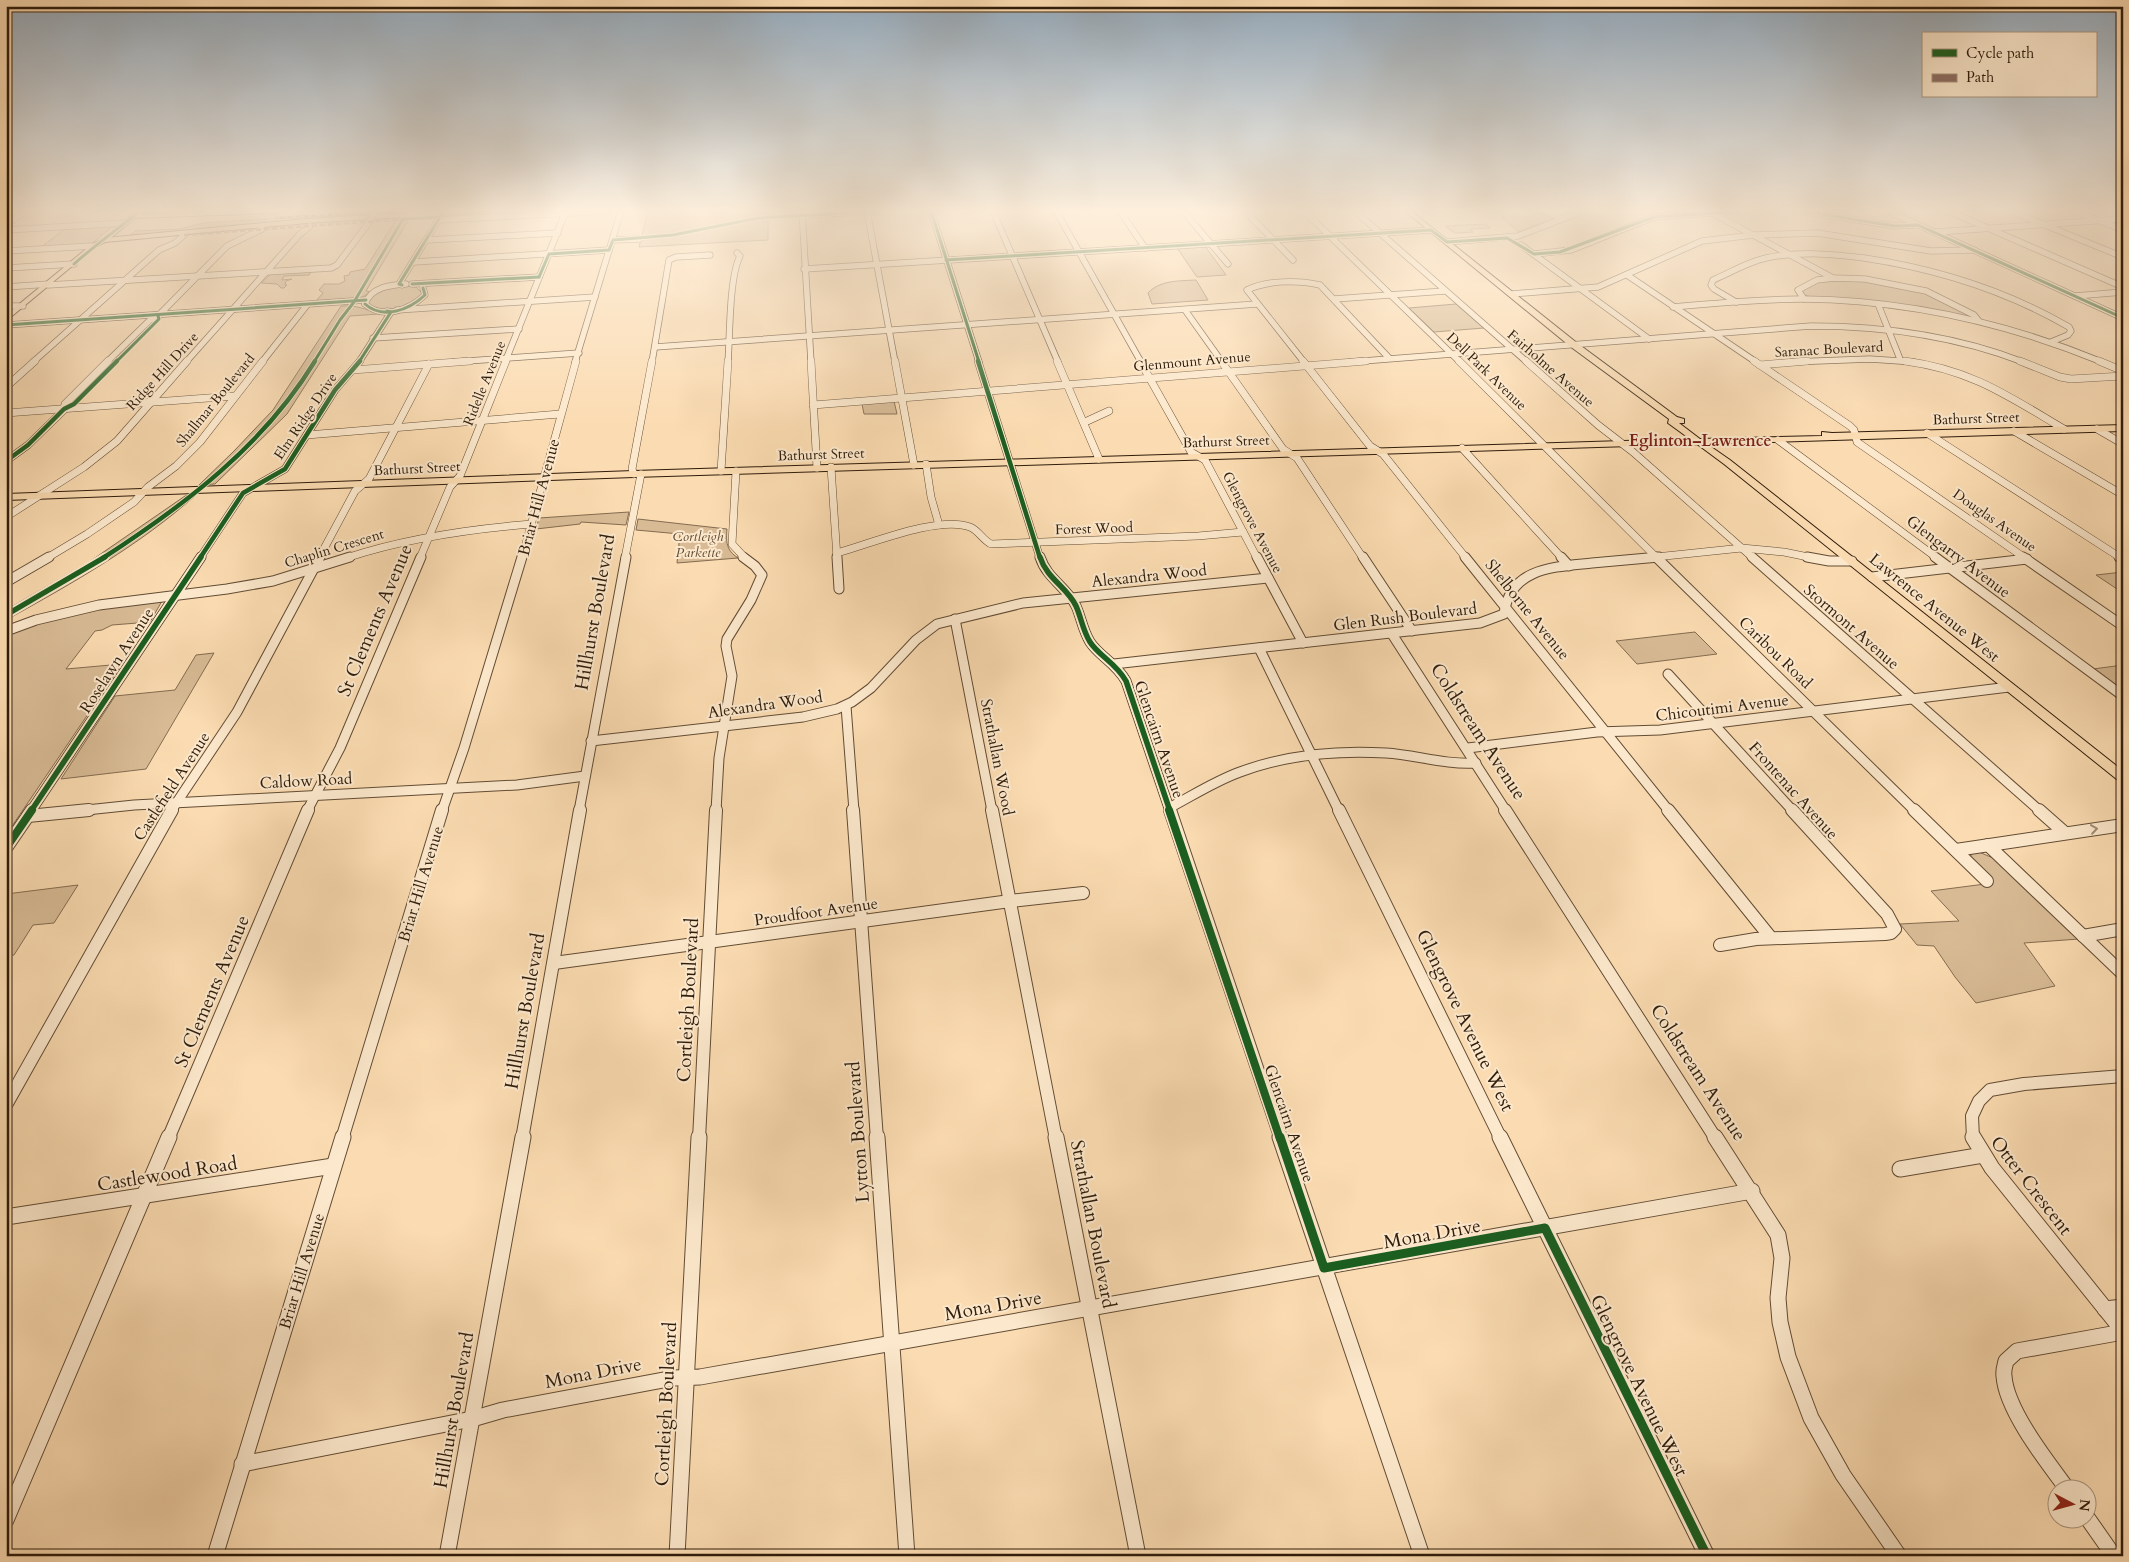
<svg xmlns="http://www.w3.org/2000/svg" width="2129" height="1562" viewBox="0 0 2129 1562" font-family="Cardo,serif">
<rect width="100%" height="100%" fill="#fbdbb1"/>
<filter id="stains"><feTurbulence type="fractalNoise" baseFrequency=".004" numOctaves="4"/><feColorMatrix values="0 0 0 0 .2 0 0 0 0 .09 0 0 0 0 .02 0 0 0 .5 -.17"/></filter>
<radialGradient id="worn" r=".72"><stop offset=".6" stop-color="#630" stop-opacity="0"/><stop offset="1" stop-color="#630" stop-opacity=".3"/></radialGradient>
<g fill="#d8bb95" stroke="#846c50">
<path d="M501 211H562L444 218 446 214Z"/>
<path d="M648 211H768V240L639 247Z"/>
<path d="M1539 213 1554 218 1519 232 1501 217H1530Z"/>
<path d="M268 219 264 223 127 238 135 231 179 229 203 223Z"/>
<path d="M409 219 366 291 371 292 357 300 315 302 323 293 319 290 324 284H339L345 281 344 276 349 275 350 272 365 269 396 220Z"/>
<path d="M1485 224 1490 228 1470 229 1473 232 1455 233 1445 226Z"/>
<path d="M113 226 90 245 40 248 66 228Z"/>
<path d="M1205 246 1226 275 1197 277 1177 248Z"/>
<path d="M311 271 309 275 284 276 282 280 292 279 286 281 285 285H287L284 288H281L277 284 261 283 271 274Z"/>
<path d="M1852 279 1921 290 1970 314 1967 318 1813 298 1802 294V291L1821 281Z"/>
<path d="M1196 280 1208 300 1152 304 1148 293C1160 280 1179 281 1196 280Z"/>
<path d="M404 286 416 287 423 294C406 309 392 311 370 308L368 302C377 290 390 288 404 286Z"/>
<path d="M1456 304 1484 328 1434 332 1409 308Z"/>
<path d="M341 306C358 305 364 309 379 314L350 316 287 414 215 484 199 485 234 451 273 410Z"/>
<path d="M894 401 897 414H864L862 404Z"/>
<path d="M197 494C140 545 73 583 6 620V610L89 562 185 496Z"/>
<path d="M629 512 626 525 581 522 580 524 536 529 539 518Z"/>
<path d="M638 519 727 529C726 542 726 550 738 558L677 563 680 534 636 530Z"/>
<path d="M2123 572V593L2096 575Z"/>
<path d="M162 601 150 622 112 625 102 630 95 631 66 669 122 664 6 835V633L69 612Z"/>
<path d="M1695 632 1717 654 1637 664 1616 641Z"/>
<path d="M214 653 146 769 61 779 115 696 175 690 196 655Z"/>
<path d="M2123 665V690L2093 669Z"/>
<path d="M1979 852 1993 858 2079 939 2024 943 2055 986 1976 1003 1955 977 1934 946 1917 945 1900 924 1959 921 1931 891 1993 883 1970 858 1972 853Z"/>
<path d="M78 885 54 923 33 925 14 955 6 956V894Z"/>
</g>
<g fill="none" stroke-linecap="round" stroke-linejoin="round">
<defs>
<g id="minor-far4">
<path d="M6 211H13"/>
<path d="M802 211 811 362"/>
<path d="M867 211 895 362"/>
<path d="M931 211 979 362"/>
<path d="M993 211 1058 362"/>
<path d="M1056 211 1141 362"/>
<path d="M1120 211 1145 248"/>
<path d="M1183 211 1228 264"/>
<path d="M1245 211 1293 260"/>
<path d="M1304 211 1460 362"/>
<path d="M1355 211 1527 362"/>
<path d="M1544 211 1563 219"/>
<path d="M1802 211 1895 226 1915 225"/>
<path d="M1888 211 2123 318"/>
<path d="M1949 211 2123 287"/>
<path d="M2011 211 2123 257"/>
<path d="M2075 211 2123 230"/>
<path d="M1714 214 1833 278"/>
<path d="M802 215 882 211"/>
<path d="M438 220 608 211"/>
<path d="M6 225 26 211"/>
<path d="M6 230 125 223"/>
<path d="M1936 232 2123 219"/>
<path d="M427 240 558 233"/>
<path d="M613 240 639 239"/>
<path d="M1447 242 1518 236 1583 211"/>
<path d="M1521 245 1649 339"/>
<path d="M6 251 93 246"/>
<path d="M1534 254 1571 250 1654 217 1744 211"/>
<path d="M414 262 609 250"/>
<path d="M6 268 74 264"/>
<path d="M804 269 1431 230"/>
<path d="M1627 275 1756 362"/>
<path d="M412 284 539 277"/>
<path d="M48 285 331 268 337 265 370 221"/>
<path d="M402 285 399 284 440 217"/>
<path d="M6 287 49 284"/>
<path d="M1512 294 1598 287 1702 241 1753 235 1817 233 1931 251 1974 250"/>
<path d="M2075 296 2123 292"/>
<path d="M1334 299 1445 291"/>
<path d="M1804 299 1798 290 1817 280 1833 278 1865 279 1926 291 1974 315 1978 320"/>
<path d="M1736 302 1714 289 1711 285 1713 280C1730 273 1747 262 1766 258 1798 251 1832 254 1864 258 1938 269 2005 290 2069 327L2071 331 2068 335 2051 342"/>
<path d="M365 304C383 320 409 310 425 295L423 288"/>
<path d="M365 304C371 287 390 285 406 284"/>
<path d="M1878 304 1900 359"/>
<path d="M6 306H23"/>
<path d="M1673 307C1716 303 1759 299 1802 299 1905 300 2007 323 2102 362"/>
<path d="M397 310 595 297"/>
<path d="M1185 310 1222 362"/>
<path d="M6 325 366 300"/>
<path d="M373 338 519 329"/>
<path d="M655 347 1257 304"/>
<path d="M33 362 159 250 175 243 184 235"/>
<path d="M107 362 150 320 158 316 227 246 262 229"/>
<path d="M186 362 299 235 310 226"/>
<path d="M262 362 307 305"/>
<path d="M359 362 391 312 387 311"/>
<path d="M453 362 579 353"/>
<path d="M505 362 566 211"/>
<path d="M575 362 621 211"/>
<path d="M652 362 669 260 676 257 710 255"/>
<path d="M728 362C730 336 729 278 740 256L737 253"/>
<path d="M1304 362 1247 290C1267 280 1299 280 1320 285L1389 358"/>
<path d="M1350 362 1811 326C1883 326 1956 336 2023 362"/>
<path d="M1791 362 1870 359 1914 362"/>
</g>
<g id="minor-far3">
<path d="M811 361 817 468"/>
<path d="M895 361 914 465"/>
<path d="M978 361 1040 558"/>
<path d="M1057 361 1099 459"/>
<path d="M1140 361 1191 452 1205 460 1257 558"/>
<path d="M1221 361 1283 449 1297 458 1363 558"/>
<path d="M1303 361 1370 446 1383 454 1466 558"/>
<path d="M1459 361 1657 558"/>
<path d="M1526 361 1598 425 1633 452 1753 558"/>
<path d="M1754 361 1850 426 1854 430 1857 442 2025 558"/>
<path d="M1905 361C1972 370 2008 396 2064 429"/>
<path d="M2020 361 2060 377 2071 379 2123 376"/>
<path d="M2099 361 2123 371"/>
<path d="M1760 365 1807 361"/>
<path d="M353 370 470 361"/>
<path d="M6 387 35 361"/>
<path d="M813 405 1366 361"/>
<path d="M64 409 65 404 108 361"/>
<path d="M6 413 235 396"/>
<path d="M1085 422 1109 411"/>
<path d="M2097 429 2123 444"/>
<path d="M2014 431 2123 495"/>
<path d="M1927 433 2121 558"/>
<path d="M307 435 560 414"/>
<path d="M1778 440 1937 558"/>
<path d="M1462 448 1562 558"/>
<path d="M6 461 28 445 67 407"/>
<path d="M926 464 931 497 939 525"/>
<path d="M831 467 837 558"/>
<path d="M721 471 728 361"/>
<path d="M736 471 732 544 745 558"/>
<path d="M634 474 632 469 652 361"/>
<path d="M6 517 84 467 117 441 187 361"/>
<path d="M837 553C870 544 939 515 970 527 978 530 983 540 991 544L1198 536 1243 532"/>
<path d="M47 558 87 534 134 502 148 487 176 466 200 442 263 361"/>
<path d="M200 558 243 493 285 469 335 390 360 361"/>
<path d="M319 558 355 491 369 479 429 364"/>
<path d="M346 558C406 538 469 529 532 524"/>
<path d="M420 558 450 487 460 476 506 361"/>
<path d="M522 558 576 361"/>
<path d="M625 558 641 474"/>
<path d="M1646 558 1742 548 1784 552 1813 558"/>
</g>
<g id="minor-far2">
<path d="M837 557 839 589"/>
<path d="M1040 557C1047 579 1067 587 1076 606 1081 617 1083 631 1090 642 1099 656 1116 663 1126 681L1170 811"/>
<path d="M1257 557 1303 643"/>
<path d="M1363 557 1412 631"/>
<path d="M1465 557 1669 811"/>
<path d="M1561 557 1569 566"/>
<path d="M1656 557 1915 811"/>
<path d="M1752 557 2040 811"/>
<path d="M1807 557 1829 561H1852"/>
<path d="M1935 557 2123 696"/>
<path d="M2023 557 2123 626"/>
<path d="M2119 557 2123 559"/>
<path d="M1872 577 2027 559"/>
<path d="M6 582 49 557"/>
<path d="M955 619 992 811"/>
<path d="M6 631 36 620 99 605 227 589 273 581 350 557"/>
<path d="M1392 634 1506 811"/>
<path d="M1259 648 1339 811"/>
<path d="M1114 664 1480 623 1504 614C1510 567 1555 567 1592 563 1614 561 1637 559 1659 557"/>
<path d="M1668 674 1793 811"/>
<path d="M846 706 854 811"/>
<path d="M591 741 803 717 837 709 852 702 871 688 916 640 937 624 1023 603 1268 578"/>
<path d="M1468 748 1597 732 1660 730 2009 687"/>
<path d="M1169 808C1192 796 1215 781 1240 772 1286 755 1337 750 1386 753 1416 755 1445 765 1476 763"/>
<path d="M31 811 201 557"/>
<path d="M77 811 134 805 517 785 585 776"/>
<path d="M171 811 237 712 320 557"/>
<path d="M307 811 340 748 421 557"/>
<path d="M442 811 464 748 522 557"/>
<path d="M579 811 626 557"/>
<path d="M716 811 719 758 732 676 726 646 727 639 751 600 762 575 755 566 743 557"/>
</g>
<g id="minor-far1">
<path d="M853 810 877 1139"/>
<path d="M992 810 1056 1139"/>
<path d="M1170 810 1281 1139"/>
<path d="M1339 810 1501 1139"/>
<path d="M1505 810 1716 1139"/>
<path d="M1668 810 1771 938"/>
<path d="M1914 810 1987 881"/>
<path d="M2039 810 2065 833"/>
<path d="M28 816 89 810"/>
<path d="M1988 845 2123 974"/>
<path d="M6 848 32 810"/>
<path d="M1956 850 2123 825"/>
<path d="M2083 936 2123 929"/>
<path d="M1720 945 1756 939 1885 934 1891 933 1895 929 1887 914 1792 810"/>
<path d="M554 963 1010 901 1083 893"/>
<path d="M6 1105 172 810"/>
<path d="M168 1139 308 810"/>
<path d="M342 1139 442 810"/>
<path d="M522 1139 580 810"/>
<path d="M699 1139 716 810"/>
<path d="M1973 1139 1972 1116 1979 1101 1990 1090 2024 1084 2123 1076"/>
</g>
<g id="minor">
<path d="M877 1137 907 1556"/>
<path d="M1056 1137 1138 1556"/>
<path d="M1280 1137 1422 1556"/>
<path d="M1500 1137 1707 1556"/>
<path d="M1715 1137 1778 1235 1782 1258 1778 1298 1780 1322 1788 1357 1811 1418 1843 1475 1899 1556"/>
<path d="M1973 1137 1992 1168 2123 1331"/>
<path d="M1900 1169 1983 1155"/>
<path d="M6 1217 333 1166"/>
<path d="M2105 1309 2123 1307"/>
<path d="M242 1464 472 1419 503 1410 674 1378 700 1377 1752 1191"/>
<path d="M2068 1490C2048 1463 2006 1410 2004 1376 2003 1371 2005 1365 2006 1361L2017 1351 2123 1332"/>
<path d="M2086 1516 2114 1556"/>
<path d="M6 1520 169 1137"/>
<path d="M215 1556 343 1137"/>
<path d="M447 1556 523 1137"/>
<path d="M677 1556 699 1137"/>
</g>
<g id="major">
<path d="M137 211H143L107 241 95 247 6 321V315L91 245 103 239Z"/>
<path d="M1405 211H1411L1577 343 1677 417 1684 419V423H1679L1700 439 1822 436V432L1832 433 2123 425V431L1707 444 1730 460 2123 771V782L2119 781 1724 464 1697 444 634 477 6 500V494L634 471 1690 439 1668 423 1669 419 1571 347Z"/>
</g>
<g id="highway">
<path d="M220 211H283L279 213 133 218 129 216 133 214Z"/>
<path d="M436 211H472L468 213 307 223 105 242 101 240 105 238 307 219Z"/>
</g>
</defs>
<use href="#minor-far4" stroke="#624c34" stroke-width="7"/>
<use href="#minor-far3" stroke="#624c34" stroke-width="8"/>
<use href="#minor-far2" stroke="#624c34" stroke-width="11"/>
<use href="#minor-far1" stroke="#624c34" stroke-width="14"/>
<use href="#minor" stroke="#624c34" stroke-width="17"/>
<use href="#major" stroke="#2f1c0b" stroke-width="2"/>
<use href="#highway" stroke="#2f1c0b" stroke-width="2"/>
<use href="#minor-far4" stroke="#fce8cc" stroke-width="5.5"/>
<use href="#minor-far3" stroke="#fce8cc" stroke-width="7"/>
<use href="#minor-far2" stroke="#fce8cc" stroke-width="9"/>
<use href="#minor-far1" stroke="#fce8cc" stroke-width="12"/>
<use href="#minor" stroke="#fce8cc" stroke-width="15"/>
<use href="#major" fill="#fbdbb1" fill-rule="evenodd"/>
<use href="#highway" fill="#fbdbb1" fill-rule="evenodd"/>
<defs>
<path id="rail" d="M276 218 407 211"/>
</defs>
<use href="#rail" stroke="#2f1c0b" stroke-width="2.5"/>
<use href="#rail" stroke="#fce8cc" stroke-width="1" stroke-dasharray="4" stroke-linecap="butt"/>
<defs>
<g id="minor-bridge">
<path d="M440 217 443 211"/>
<path d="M370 221 375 211"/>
</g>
</defs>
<use href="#minor-bridge" stroke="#624c34" stroke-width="7" stroke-linecap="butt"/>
<use href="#minor-bridge" stroke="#fce8cc" stroke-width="5.5"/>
<path stroke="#8d6e63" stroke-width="2.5" stroke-dasharray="5.5 2.5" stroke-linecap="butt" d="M184 235 406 219"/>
<defs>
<g id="cycleway-far4">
<path d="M931 211 979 362"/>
<path d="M1802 211 1895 226 1918 225 2123 318"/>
<path d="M946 260 1431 230 1447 242 1507 238 1534 254 1560 252 1654 217 1744 211"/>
<path d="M74 264C95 245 118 229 140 211"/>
<path d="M539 277 549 254 609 250 613 240 673 235 758 218 882 211"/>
<path d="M412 284 539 277"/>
<path d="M402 285 399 284 443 212"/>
<path d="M365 304C383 320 409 310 425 295L423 288"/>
<path d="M6 325 366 300"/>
<path d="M116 362 159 319 158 316"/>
<path d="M314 362 340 320 354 302 403 219 440 217"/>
<path d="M359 362 391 312 387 311"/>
</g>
<g id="cycleway-far3">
<path d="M978 361 1040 558"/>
<path d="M6 461 28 445 64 409 74 404 117 361"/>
<path d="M103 558C185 505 264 445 315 361"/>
<path d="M200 558 243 493 285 469 335 390 360 361"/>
</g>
<g id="cycleway-far2">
<path d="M1040 557C1047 579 1067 587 1076 606 1081 617 1083 631 1090 642 1099 656 1116 663 1126 681L1170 811"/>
<path d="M6 615 105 557"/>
<path d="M31 811 201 557"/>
</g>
<g id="cycleway-far1">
<path d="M1169 810 1280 1139"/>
<path d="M6 848 32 810"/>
</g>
<path id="cycleway" d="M1280 1137 1324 1268 1545 1228 1707 1556"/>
</defs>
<use href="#cycleway-far4" stroke="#fce8cc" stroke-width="5"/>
<use href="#cycleway-far3" stroke="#fce8cc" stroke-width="6"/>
<use href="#cycleway-far2" stroke="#fce8cc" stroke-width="9"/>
<use href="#cycleway-far1" stroke="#fce8cc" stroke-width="11"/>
<use href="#cycleway" stroke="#fce8cc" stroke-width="12"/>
<use href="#cycleway-far4" stroke="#1b5e20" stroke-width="3"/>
<use href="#cycleway-far3" stroke="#1b5e20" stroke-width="4.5"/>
<use href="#cycleway-far2" stroke="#1b5e20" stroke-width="5.5"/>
<use href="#cycleway-far1" stroke="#1b5e20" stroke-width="8"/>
<use href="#cycleway" stroke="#1b5e20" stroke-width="9"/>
</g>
<defs><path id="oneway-chevron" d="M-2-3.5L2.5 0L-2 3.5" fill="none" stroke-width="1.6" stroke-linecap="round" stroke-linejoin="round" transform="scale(1.25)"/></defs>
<use stroke="#a08c75" href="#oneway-chevron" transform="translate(2094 829) rotate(-8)"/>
<linearGradient id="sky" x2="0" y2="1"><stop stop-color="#94aabc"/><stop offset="0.49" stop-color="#fdefdc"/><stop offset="1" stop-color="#fdefdc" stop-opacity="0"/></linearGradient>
<rect width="2129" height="430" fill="url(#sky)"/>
<g text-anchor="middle" stroke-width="4" stroke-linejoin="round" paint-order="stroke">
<g font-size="14" fill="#2f1c0b" stroke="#fce8cc">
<text transform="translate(1829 349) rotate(-3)" y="5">Saranac Boulevard</text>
<text transform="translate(1192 361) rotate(-5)" y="5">Glenmount Avenue</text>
<text transform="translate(1551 368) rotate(41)" y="5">Fairholme Avenue</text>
<text transform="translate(162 371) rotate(-48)" y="5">Ridge Hill Drive</text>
<text transform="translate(1487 371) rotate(44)" y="5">Dell Park Avenue</text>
<text transform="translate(484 383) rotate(-68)" y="5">Ridelle Avenue</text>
<text transform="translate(215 400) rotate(-51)" y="5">Shallmar Boulevard</text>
<text transform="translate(305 416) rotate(-56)" y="5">Elm Ridge Drive</text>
<text transform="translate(1976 418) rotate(-2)" y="5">Bathurst Street</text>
<text transform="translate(1226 441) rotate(-2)" y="5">Bathurst Street</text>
<text transform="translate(821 454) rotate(-2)" y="5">Bathurst Street</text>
<text transform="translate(417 468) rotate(-3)" y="5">Bathurst Street</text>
<text transform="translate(1995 520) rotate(35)" y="5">Douglas Avenue</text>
<text transform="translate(1253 522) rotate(62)" y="5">Glengrove Avenue</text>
<text transform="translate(1094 528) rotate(-2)" y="5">Forest Wood</text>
<text transform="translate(334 548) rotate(-17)" y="5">Chaplin Crescent</text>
</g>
<g font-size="14" font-style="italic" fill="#624c34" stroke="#fce8cc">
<text x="698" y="541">Cortleigh<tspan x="698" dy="16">Parkette</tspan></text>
</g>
<g font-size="16" font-weight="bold" fill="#7a1f14" stroke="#fce8cc">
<text x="1700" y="446">Eglinton–Lawrence</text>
</g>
<g font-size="16" fill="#2f1c0b" stroke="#fce8cc">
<text transform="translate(538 497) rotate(-75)" y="6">Briar Hill Avenue</text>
<text transform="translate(1959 556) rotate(37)" y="6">Glengarry Avenue</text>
<text transform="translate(1149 575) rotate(-6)" y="6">Alexandra Wood</text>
<text transform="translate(1935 607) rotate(39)" y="6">Lawrence Avenue West</text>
<text transform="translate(1528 609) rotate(51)" y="6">Shelborne Avenue</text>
<text transform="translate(1405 616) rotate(-7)" y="6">Glen Rush Boulevard</text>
<text transform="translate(1852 626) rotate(41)" y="6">Stormont Avenue</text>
<text transform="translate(1776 652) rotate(44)" y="6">Caribou Road</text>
<text transform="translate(116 660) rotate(-57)" y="6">Roselawn Avenue</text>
<text transform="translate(765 704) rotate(-8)" y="6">Alexandra Wood</text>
<text transform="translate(1722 707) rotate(-7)" y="6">Chicoutimi Avenue</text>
<text transform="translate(1160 739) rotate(71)" y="6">Glencairn Avenue</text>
<text transform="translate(998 757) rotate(79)" y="6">Strathallan Wood</text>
<text transform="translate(306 780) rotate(-3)" y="6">Caldow Road</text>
<text transform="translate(171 786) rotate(-57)" y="6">Castlefield Avenue</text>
<text transform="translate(1794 790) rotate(48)" y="6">Frontenac Avenue</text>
<text transform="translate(420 884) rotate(-73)" y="6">Briar Hill Avenue</text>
<text transform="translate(816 911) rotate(-8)" y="6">Proudfoot Avenue</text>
<text transform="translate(1290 1123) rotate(71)" y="6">Glencairn Avenue</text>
<text transform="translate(301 1271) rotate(-73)" y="6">Briar Hill Avenue</text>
</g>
<g font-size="19" fill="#2f1c0b" stroke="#fce8cc">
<text transform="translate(594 612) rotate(-80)" y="7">Hillhurst Boulevard</text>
<text transform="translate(374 620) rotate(-67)" y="7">St Clements Avenue</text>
<text transform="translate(1479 731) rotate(57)" y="7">Coldstream Avenue</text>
<text transform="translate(211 991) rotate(-67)" y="7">St Clements Avenue</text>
<text transform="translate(687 1000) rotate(-87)" y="7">Cortleigh Boulevard</text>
<text transform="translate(524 1011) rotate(-80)" y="7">Hillhurst Boulevard</text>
<text transform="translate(1466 1020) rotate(64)" y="7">Glengrove Avenue West</text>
<text transform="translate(1699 1072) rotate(57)" y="7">Coldstream Avenue</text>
<text transform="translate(857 1132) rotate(-94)" y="7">Lytton Boulevard</text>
<text transform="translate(167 1173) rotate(-9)" y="7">Castlewood Road</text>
<text transform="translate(2032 1185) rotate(52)" y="7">Otter Crescent</text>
<text transform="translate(1094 1224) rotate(79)" y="7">Strathallan Boulevard</text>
<text transform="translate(1432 1233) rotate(-10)" y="7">Mona Drive</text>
<text transform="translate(993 1305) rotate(-10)" y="7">Mona Drive</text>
<text transform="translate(593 1372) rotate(-11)" y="7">Mona Drive</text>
<text transform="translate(1640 1385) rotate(64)" y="7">Glengrove Avenue West</text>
<text transform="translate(665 1404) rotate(-87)" y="7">Cortleigh Boulevard</text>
<text transform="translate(453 1410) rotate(-80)" y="7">Hillhurst Boulevard</text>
</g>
</g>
<rect width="2129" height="1562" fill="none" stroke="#fbdbb1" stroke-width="25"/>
<rect x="8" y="8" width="2114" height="1547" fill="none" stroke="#2f1c0b" stroke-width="2.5"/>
<rect x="12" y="12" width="2104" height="1537" fill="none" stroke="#2f1c0b"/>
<rect x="1922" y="32" width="175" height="65" fill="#fce8cc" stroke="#aa967f"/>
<rect x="1932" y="49" width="25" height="8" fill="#1b5e20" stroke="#aa967f"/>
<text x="1966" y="58" font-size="15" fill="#2f1c0b">Cycle path</text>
<rect x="1932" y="74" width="25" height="8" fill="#8d6e63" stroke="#aa967f"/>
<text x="1966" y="82" font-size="15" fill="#2f1c0b">Path</text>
<g transform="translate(2072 1504) rotate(96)"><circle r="24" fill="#fce8cc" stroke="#aa967f"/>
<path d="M0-4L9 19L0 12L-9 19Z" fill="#8f2418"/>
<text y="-8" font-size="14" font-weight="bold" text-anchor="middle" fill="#2f1c0b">N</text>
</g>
<rect width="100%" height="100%" filter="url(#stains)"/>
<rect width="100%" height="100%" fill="url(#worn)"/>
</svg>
